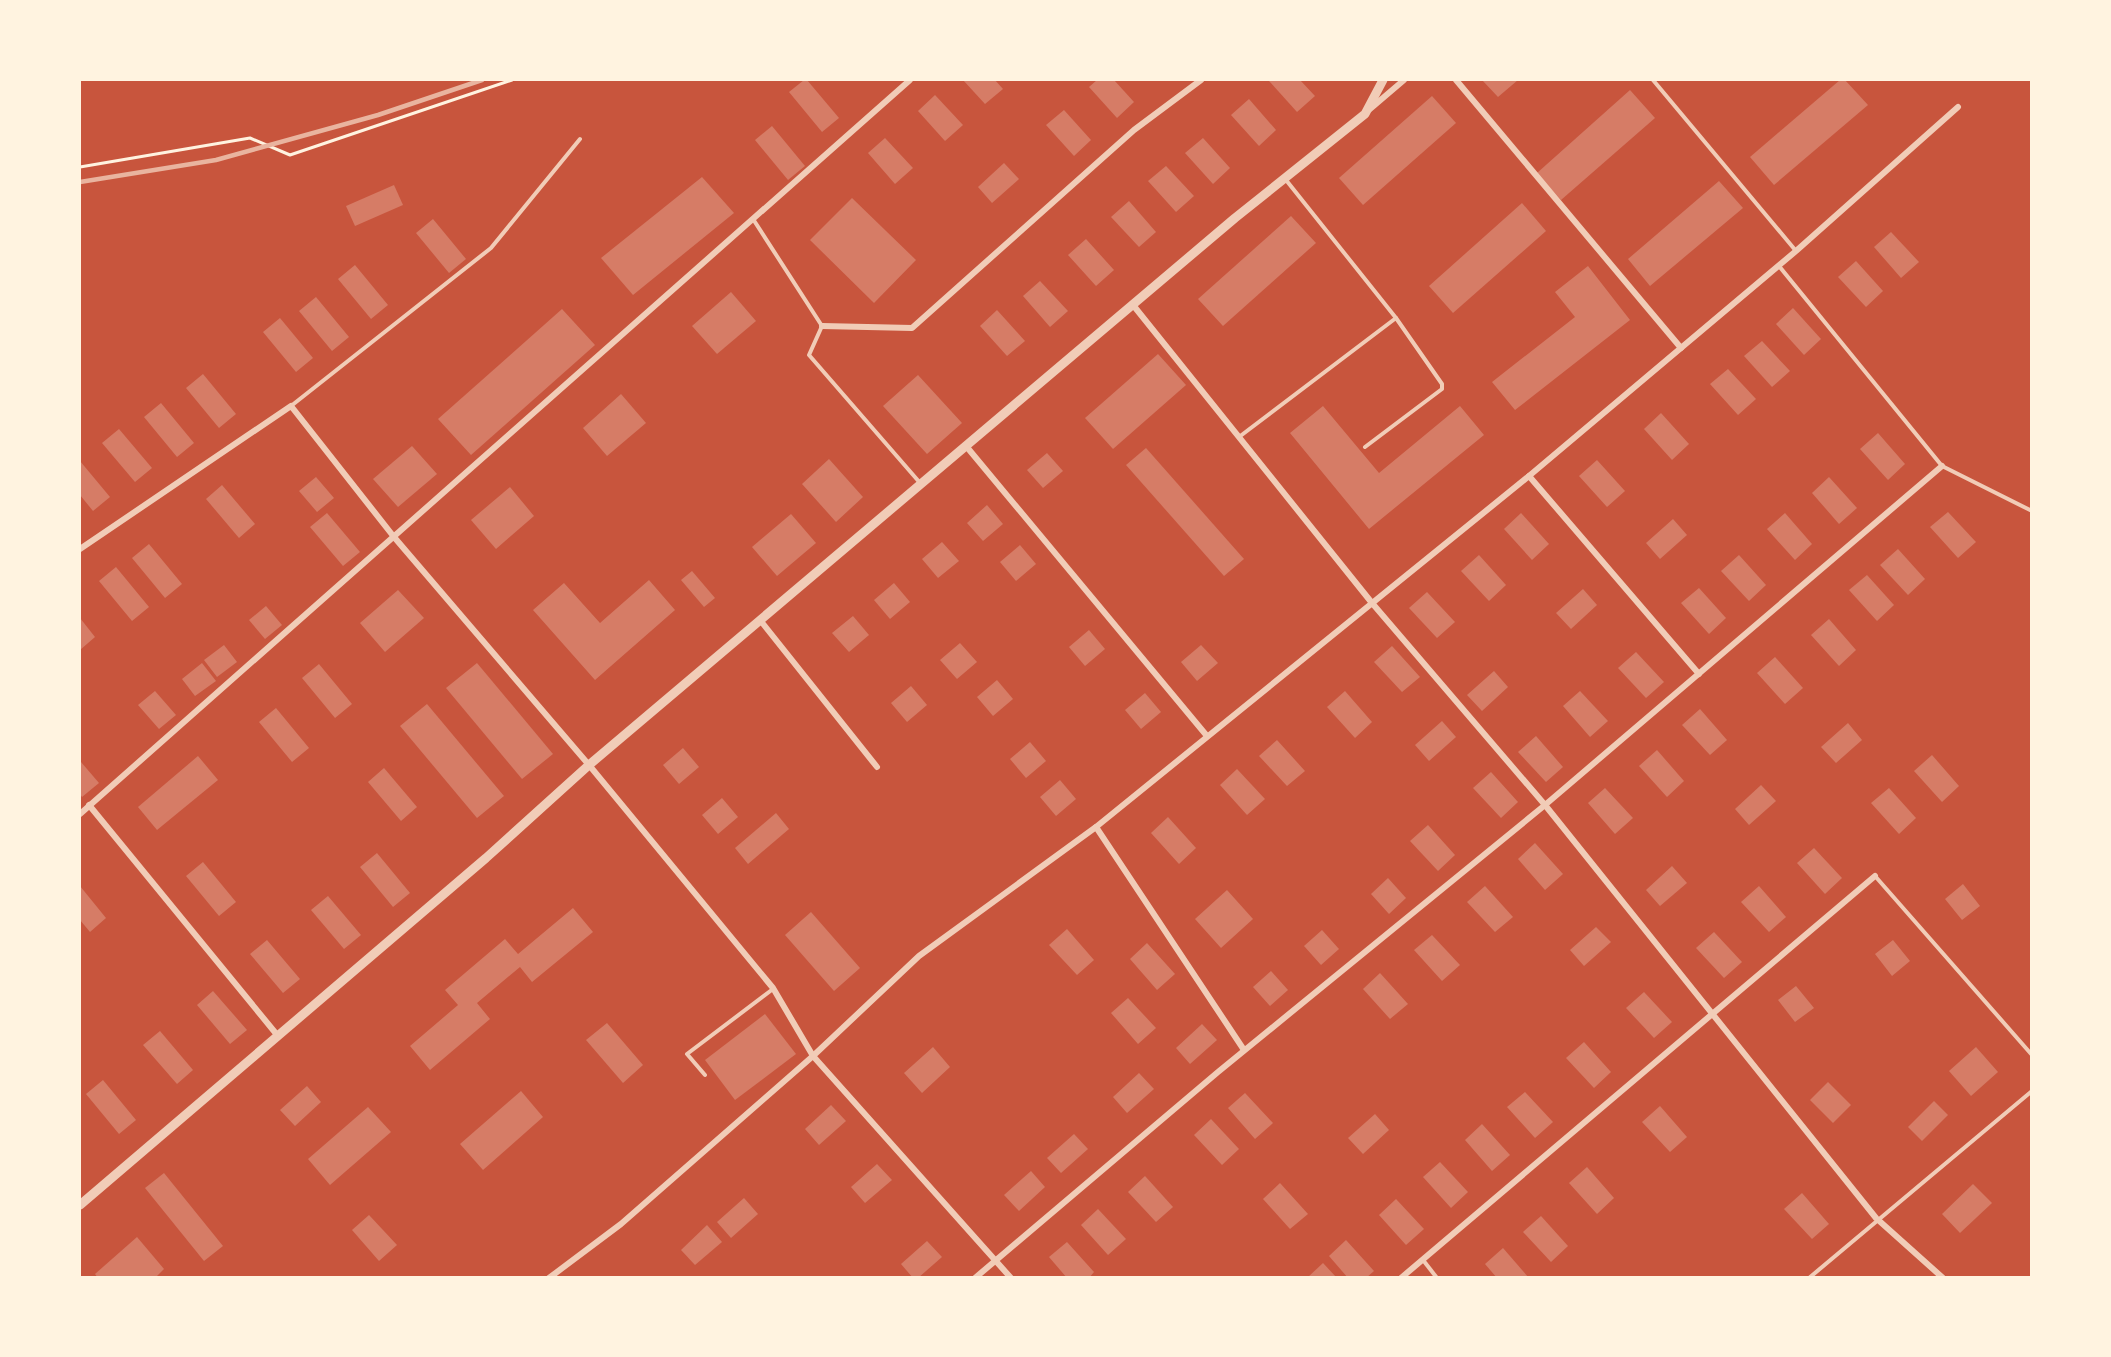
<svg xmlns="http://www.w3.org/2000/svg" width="2111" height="1357" viewBox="0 0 2111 1357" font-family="'Noto Serif',serif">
<rect width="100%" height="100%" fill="#c8553d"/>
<g fill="#d67c66">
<path d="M804 80H807L839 118 822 132 789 92Z"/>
<path d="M963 80H995L1003 89 985 104Z"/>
<path d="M1097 80H1114L1134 102 1117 118 1089 87Z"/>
<path d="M1271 80H1300L1315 96 1297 112 1269 81Z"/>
<path d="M1482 80H1518L1498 97Z"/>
<path d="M1840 80H1845L1868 105 1774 185 1750 157Z"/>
<path d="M1630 90 1655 118 1561 200 1537 173Z"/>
<path d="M935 95 963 125 945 141 918 111Z"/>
<path d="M1432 96 1456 123 1363 205 1339 178Z"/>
<path d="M1249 99 1276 130 1259 146 1231 115Z"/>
<path d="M1064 110 1091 140 1074 156 1046 125Z"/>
<path d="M772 126 805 166 788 180 755 140Z"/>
<path d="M885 138 913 168 895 184 868 153Z"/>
<path d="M1203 138 1230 168 1213 184 1185 153Z"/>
<path d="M1004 163 1019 179 992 203 978 187Z"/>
<path d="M1166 166 1194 196 1176 212 1148 181Z"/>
<path d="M702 177 734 213 633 295 601 258Z"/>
<path d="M1719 181 1743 208 1650 286 1628 259Z"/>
<path d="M394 185 403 205 355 226 346 206Z"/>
<path d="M852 198 916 260 874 303 810 240Z"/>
<path d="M1129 201 1156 232 1139 247 1111 217Z"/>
<path d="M1522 203 1546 231 1453 313 1429 286Z"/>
<path d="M1291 216 1316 243 1223 326 1198 299Z"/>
<path d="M433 219 466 259 449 273 416 233Z"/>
<path d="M1891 232 1919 262 1901 278 1874 247Z"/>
<path d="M1086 239 1114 270 1096 286 1068 255Z"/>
<path d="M1856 261 1883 291 1866 307 1838 277Z"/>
<path d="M355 265 388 305 371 319 338 279Z"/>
<path d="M1588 266 1630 320 1515 410 1492 382 1575 317 1555 292Z"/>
<path d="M1040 281 1068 311 1050 327 1023 296Z"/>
<path d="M731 292 756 321 717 354 692 326Z"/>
<path d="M316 297 349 337 332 351 299 311Z"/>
<path d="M1793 308 1821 339 1804 355 1776 324Z"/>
<path d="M562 309 595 345 471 455 438 419Z"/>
<path d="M997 310 1025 341 1007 356 980 326Z"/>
<path d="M280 318 313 358 296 372 263 332Z"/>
<path d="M1762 341 1790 371 1772 387 1744 356Z"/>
<path d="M1158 354 1186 385 1113 449 1085 418Z"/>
<path d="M1728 369 1756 399 1738 415 1710 384Z"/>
<path d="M203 374 236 414 219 428 186 388Z"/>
<path d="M918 375 962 423 927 454 883 406Z"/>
<path d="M621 394 646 423 607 456 583 428Z"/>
<path d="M161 403 194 443 177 457 144 417Z"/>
<path d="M1323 406 1379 473 1460 406 1484 435 1369 529 1290 433Z"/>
<path d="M1661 413 1689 444 1672 460 1644 429Z"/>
<path d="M119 429 152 468 135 482 102 443Z"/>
<path d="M1878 433 1905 464 1888 480 1860 449Z"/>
<path d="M412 446 437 474 398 507 373 479Z"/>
<path d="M1146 448 1244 559 1224 576 1126 465Z"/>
<path d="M1047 453 1063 471 1043 488 1027 470Z"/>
<path d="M829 459 863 497 836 522 802 484Z"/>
<path d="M1597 460 1625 491 1607 507 1579 476Z"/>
<path d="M80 461 110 497 93 511 80 495Z"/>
<path d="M316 477 334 498 317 512 299 491Z"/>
<path d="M1829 477 1857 508 1839 524 1812 493Z"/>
<path d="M222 485 255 524 239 538 206 499Z"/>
<path d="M510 487 534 516 496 549 471 520Z"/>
<path d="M987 505 1003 524 983 541 967 523Z"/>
<path d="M1948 512 1976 542 1958 558 1930 527Z"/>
<path d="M327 513 360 552 343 566 310 527Z"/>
<path d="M1521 513 1549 544 1532 560 1504 529Z"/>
<path d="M1785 513 1812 544 1795 560 1767 529Z"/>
<path d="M791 514 816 543 777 576 752 547Z"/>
<path d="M1673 519 1687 535 1660 559 1646 543Z"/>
<path d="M942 542 959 561 938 578 922 559Z"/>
<path d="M149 544 182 584 165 598 132 558Z"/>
<path d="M1020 545 1036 564 1016 581 1000 562Z"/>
<path d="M1898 549 1925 579 1908 595 1880 565Z"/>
<path d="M1479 555 1506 585 1489 601 1461 571Z"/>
<path d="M1739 555 1766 585 1749 601 1721 571Z"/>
<path d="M116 567 149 607 132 621 99 581Z"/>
<path d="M692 571 715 598 704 607 681 580Z"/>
<path d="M1867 575 1894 605 1877 621 1849 590Z"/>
<path d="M649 580 675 610 595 680 533 610 564 583 600 623Z"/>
<path d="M894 583 910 602 890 619 874 600Z"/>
<path d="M1699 588 1726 618 1709 634 1681 603Z"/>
<path d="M1583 589 1597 605 1571 629 1556 613Z"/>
<path d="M398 590 424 618 385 652 360 623Z"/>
<path d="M1427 592 1455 622 1437 638 1409 608Z"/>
<path d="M266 606 282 625 265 639 249 620Z"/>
<path d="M853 616 869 635 849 652 832 633Z"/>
<path d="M80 618 95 637 80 650Z"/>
<path d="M1829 619 1856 650 1839 666 1811 635Z"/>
<path d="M1089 630 1105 649 1085 666 1069 647Z"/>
<path d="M960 643 977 662 957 679 940 660Z"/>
<path d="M224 645 237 662 217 677 204 660Z"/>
<path d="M1201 645 1218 663 1197 681 1181 662Z"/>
<path d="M1392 646 1420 677 1402 692 1374 662Z"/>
<path d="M1636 652 1664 682 1646 698 1618 668Z"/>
<path d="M1775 657 1803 688 1785 704 1757 673Z"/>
<path d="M202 663 216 681 195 696 182 679Z"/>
<path d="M477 663 553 754 522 779 446 688Z"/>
<path d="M319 664 352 704 335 718 302 678Z"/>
<path d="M1494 671 1508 687 1482 711 1467 695Z"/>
<path d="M997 680 1013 699 993 716 977 697Z"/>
<path d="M911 686 927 705 907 722 891 703Z"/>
<path d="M155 691 176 715 159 729 138 705Z"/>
<path d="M1345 691 1372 722 1355 738 1327 707Z"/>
<path d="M1580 691 1608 721 1590 737 1563 706Z"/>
<path d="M1145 693 1161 712 1141 729 1125 710Z"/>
<path d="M427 704 504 796 477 818 400 726Z"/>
<path d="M276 708 309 748 292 762 259 722Z"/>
<path d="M1700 709 1727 740 1710 755 1682 725Z"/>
<path d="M1442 721 1456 737 1429 761 1415 745Z"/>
<path d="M1848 723 1862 740 1836 763 1821 747Z"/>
<path d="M1536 736 1563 767 1546 782 1518 752Z"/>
<path d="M1277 740 1305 771 1287 786 1259 756Z"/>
<path d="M1030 742 1046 761 1026 778 1010 759Z"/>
<path d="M683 748 699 767 679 784 663 765Z"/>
<path d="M1657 750 1684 781 1667 797 1639 766Z"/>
<path d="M1932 755 1959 786 1942 802 1914 771Z"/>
<path d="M198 756 218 780 157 830 138 807Z"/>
<path d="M81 762 99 783 82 797 80 794Z"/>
<path d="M384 768 417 807 401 821 368 782Z"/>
<path d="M1237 769 1265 799 1247 815 1220 785Z"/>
<path d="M1491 772 1518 802 1501 818 1473 788Z"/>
<path d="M1060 780 1076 799 1056 816 1040 797Z"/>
<path d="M1761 785 1776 801 1749 825 1735 809Z"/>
<path d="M1605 788 1633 818 1615 834 1588 803Z"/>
<path d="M1889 788 1916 818 1899 834 1871 803Z"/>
<path d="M722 798 738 817 718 834 702 815Z"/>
<path d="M776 813 789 829 748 864 735 848Z"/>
<path d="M1168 817 1196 848 1179 864 1151 833Z"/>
<path d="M1428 825 1455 855 1438 871 1410 841Z"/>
<path d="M1535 843 1563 874 1545 890 1518 859Z"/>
<path d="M1814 848 1842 878 1825 894 1797 863Z"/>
<path d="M377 853 410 893 393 907 360 867Z"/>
<path d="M203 862 236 902 219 916 186 876Z"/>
<path d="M1672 866 1687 883 1660 906 1646 890Z"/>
<path d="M1388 878 1406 898 1389 914 1371 894Z"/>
<path d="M1963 884 1980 906 1962 920 1945 899Z"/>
<path d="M80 886 106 918 90 932 80 920Z"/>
<path d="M1485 886 1513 917 1495 932 1467 902Z"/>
<path d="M1759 886 1786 917 1769 932 1741 902Z"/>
<path d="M1227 890 1253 919 1221 948 1195 919Z"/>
<path d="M328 896 361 935 344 949 311 910Z"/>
<path d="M573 908 593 932 532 982 520 967 477 1003 490 1019 430 1070 410 1046 458 1005 445 990 505 939 518 954Z"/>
<path d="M811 912 860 968 834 991 785 935Z"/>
<path d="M1596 927 1611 942 1584 966 1570 950Z"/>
<path d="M1067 929 1094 960 1077 975 1049 945Z"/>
<path d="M1322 930 1339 949 1321 965 1304 946Z"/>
<path d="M1714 932 1742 962 1724 978 1696 948Z"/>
<path d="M1432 935 1460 965 1442 981 1414 950Z"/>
<path d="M267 940 300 979 283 993 250 954Z"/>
<path d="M1893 940 1910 961 1892 976 1875 954Z"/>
<path d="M1147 943 1175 974 1157 990 1130 959Z"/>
<path d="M1271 971 1288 990 1270 1006 1253 987Z"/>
<path d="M1380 973 1408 1004 1390 1019 1363 989Z"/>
<path d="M1796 986 1814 1008 1795 1022 1778 1000Z"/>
<path d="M213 991 247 1030 230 1044 197 1005Z"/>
<path d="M1644 992 1672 1022 1654 1038 1626 1008Z"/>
<path d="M1128 998 1156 1028 1138 1044 1111 1013Z"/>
<path d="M765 1014 796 1054 735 1100 705 1060Z"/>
<path d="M607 1023 643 1065 623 1083 586 1040Z"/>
<path d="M1202 1024 1217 1040 1190 1064 1176 1048Z"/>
<path d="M160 1031 193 1070 177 1084 143 1045Z"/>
<path d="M1584 1042 1611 1072 1594 1088 1566 1058Z"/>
<path d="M933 1047 950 1067 922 1093 904 1073Z"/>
<path d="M1976 1047 1998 1072 1971 1096 1949 1071Z"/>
<path d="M1139 1073 1154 1089 1127 1113 1113 1097Z"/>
<path d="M103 1080 136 1120 119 1134 86 1094Z"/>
<path d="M1828 1082 1851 1105 1833 1123 1810 1100Z"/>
<path d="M307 1086 321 1102 295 1126 280 1110Z"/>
<path d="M521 1091 543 1117 483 1170 460 1144Z"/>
<path d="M1525 1092 1553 1122 1535 1138 1507 1107Z"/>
<path d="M1245 1093 1273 1123 1255 1139 1228 1108Z"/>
<path d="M1934 1101 1948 1115 1922 1141 1908 1127Z"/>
<path d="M831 1105 846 1121 819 1145 805 1129Z"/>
<path d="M1660 1106 1687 1137 1670 1152 1642 1122Z"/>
<path d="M368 1107 391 1132 330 1185 308 1159Z"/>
<path d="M1375 1114 1389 1130 1363 1154 1348 1138Z"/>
<path d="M1211 1119 1239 1149 1222 1165 1194 1135Z"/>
<path d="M1482 1124 1510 1155 1492 1171 1465 1140Z"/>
<path d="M1074 1134 1088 1149 1061 1173 1047 1158Z"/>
<path d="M1440 1162 1468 1192 1451 1208 1423 1177Z"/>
<path d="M877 1164 892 1180 865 1203 851 1187Z"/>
<path d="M1587 1167 1614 1198 1597 1214 1569 1183Z"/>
<path d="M1031 1171 1045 1187 1019 1211 1004 1195Z"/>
<path d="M164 1173 223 1246 204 1261 145 1188Z"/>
<path d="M1145 1176 1173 1207 1156 1222 1128 1192Z"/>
<path d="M1280 1183 1308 1214 1290 1229 1263 1199Z"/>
<path d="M1973 1184 1992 1203 1960 1233 1942 1214Z"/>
<path d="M1802 1193 1829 1224 1812 1239 1784 1209Z"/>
<path d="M744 1198 758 1214 731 1238 717 1222Z"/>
<path d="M1396 1199 1424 1229 1406 1245 1379 1215Z"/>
<path d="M1098 1209 1126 1239 1108 1255 1081 1225Z"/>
<path d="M369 1215 397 1245 379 1261 352 1230Z"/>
<path d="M1541 1216 1568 1246 1551 1262 1523 1232Z"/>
<path d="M707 1225 722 1242 695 1265 681 1250Z"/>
<path d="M137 1237 164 1269 155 1278H98L95 1274Z"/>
<path d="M1346 1240 1374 1271 1366 1278H1348L1329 1256Z"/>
<path d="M927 1241 942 1257 918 1278H913L901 1264Z"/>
<path d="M1067 1242 1094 1272 1089 1278H1067L1049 1257Z"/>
<path d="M1503 1248 1529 1278H1497L1485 1264Z"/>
<path d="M1323 1263 1337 1278H1307Z"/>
</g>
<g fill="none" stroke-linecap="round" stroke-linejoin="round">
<path stroke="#fff3e0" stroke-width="3" d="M80 167 250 138 290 155 512 80"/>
<g stroke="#f1ccb7" stroke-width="4">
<path d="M1653 80 1796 251"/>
<path d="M1286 180 1396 318 1442 384V389L1365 447"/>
<path d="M753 219 822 326 809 355 921 484"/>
<path d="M1779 266 1942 466 2032 511"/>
<path d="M291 406 491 248 580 139"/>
<path d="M1239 437 1396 318"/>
<path d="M1875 876 2032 1055"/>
<path d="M705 1075 687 1054 773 989"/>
<path d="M1423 1260 1437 1278"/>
<path d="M1809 1278 2032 1091"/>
</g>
<g stroke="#f1ccb7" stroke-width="6">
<path d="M1456 80 1681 348"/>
<path d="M1370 109 1404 80"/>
<path d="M1133 305 1372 603 1545 805 1876 1218 1943 1278"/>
<path d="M822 326 912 328 1134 130 1201 80"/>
<path d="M966 446 1207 736"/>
<path d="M1529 476 1699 674"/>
<path d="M80 549 291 406 394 537 589 765 773 988 813 1056 1011 1278"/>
<path d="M760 620 877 767"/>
<path d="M89 805 278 1036"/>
<path d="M80 814 910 80"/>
<path d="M1096 827 1244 1050"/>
<path d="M549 1278 621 1224 813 1056 919 956 1096 827 1529 476 1796 251 1958 107"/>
<path d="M975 1278 1218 1072 1545 805 1942 466"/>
<path d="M1401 1278 1875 876"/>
</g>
<path stroke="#f1ccb7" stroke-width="9" d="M80 1205 486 858 589 765 1235 218 1365 114 1383 80"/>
<path stroke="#e9b49f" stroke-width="4.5" d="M80 182 216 160 378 115 482 80"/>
</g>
<rect width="2111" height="1357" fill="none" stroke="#fff3e0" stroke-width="162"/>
</svg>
